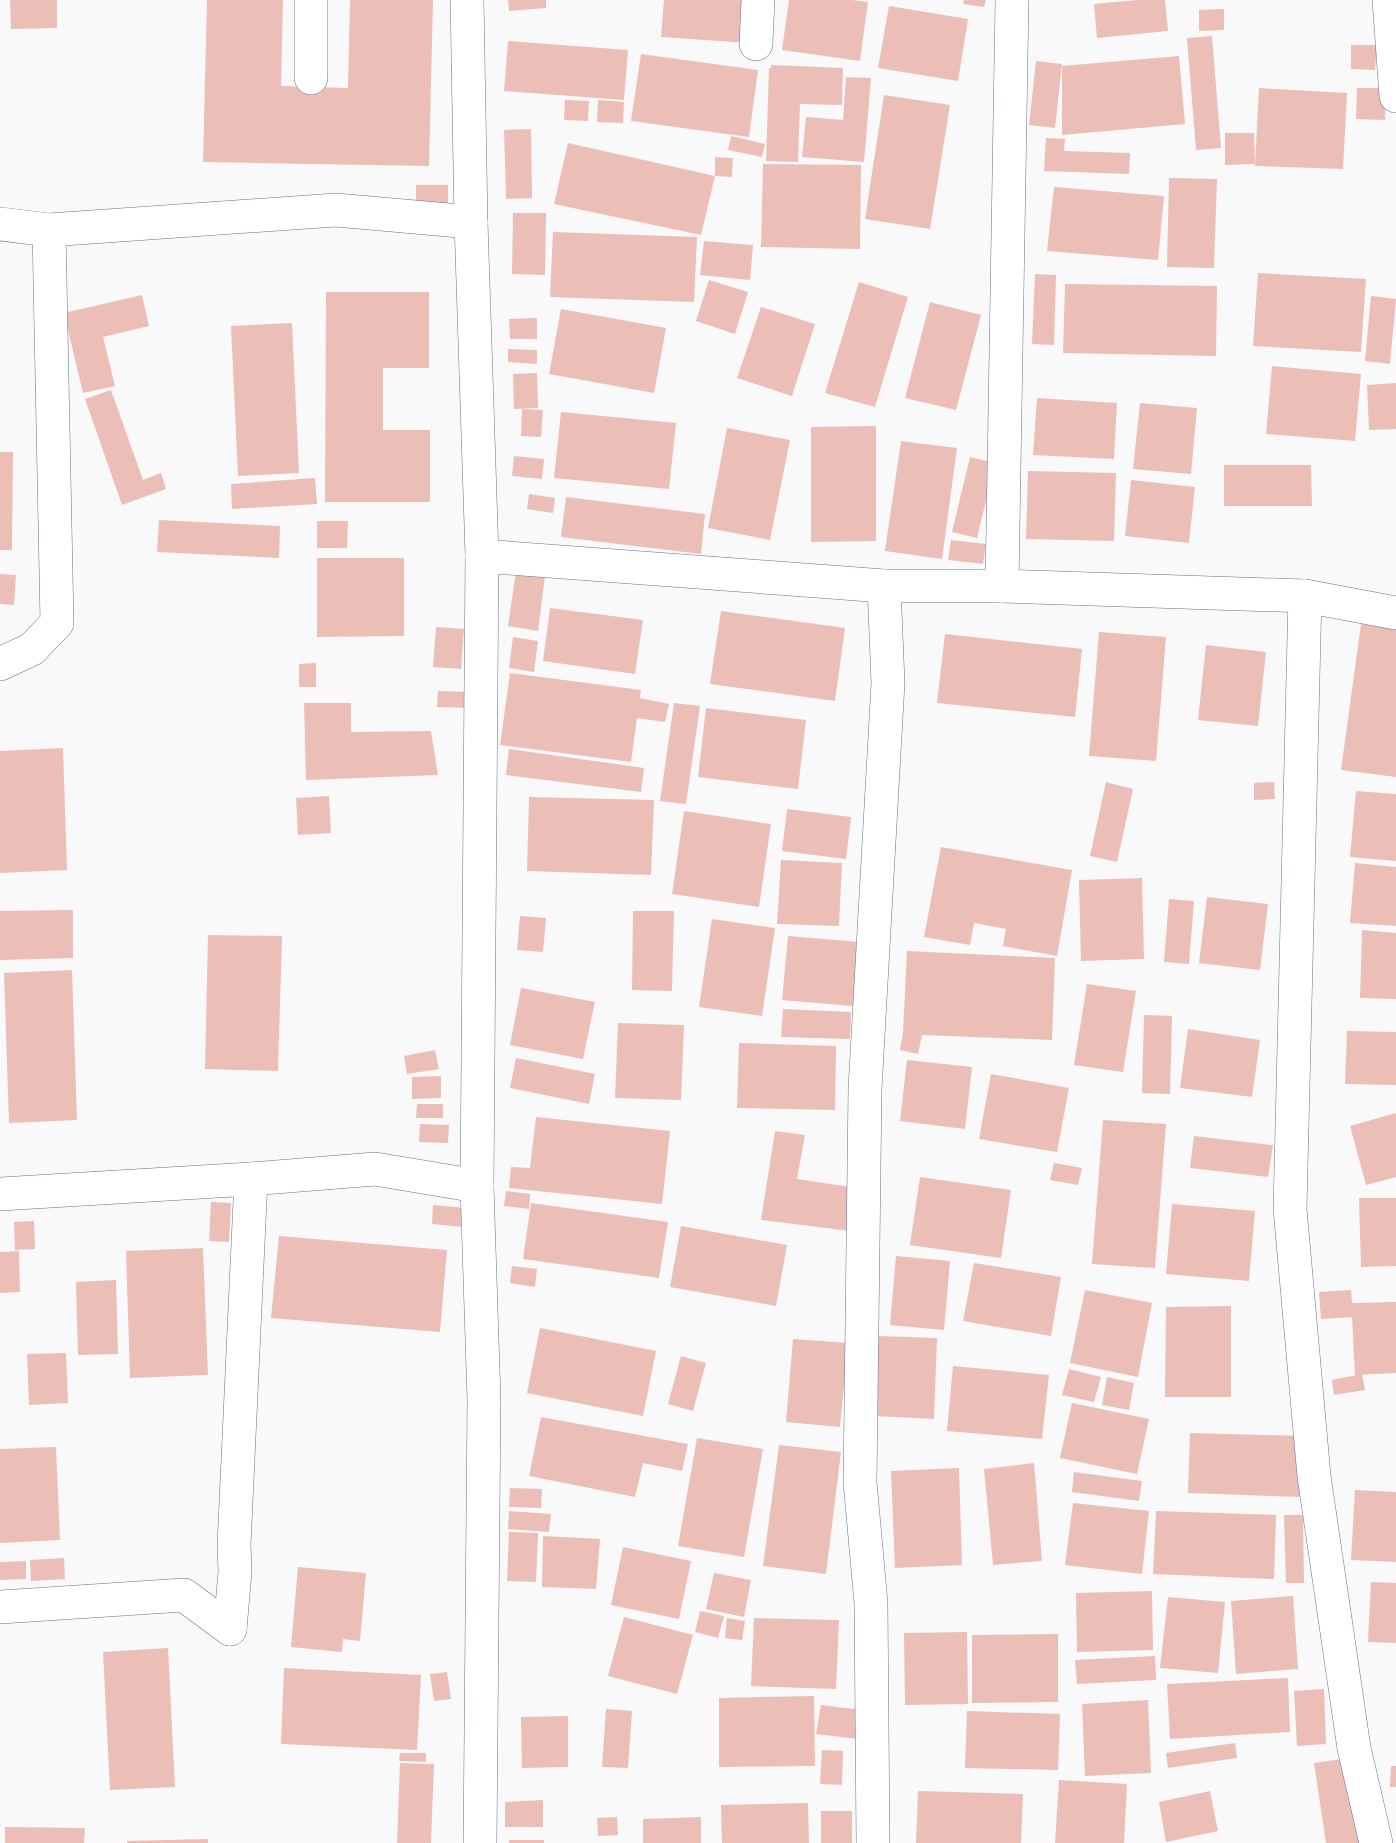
<svg xmlns="http://www.w3.org/2000/svg" width="1396" height="1843" viewBox="0 0 1396 1843" font-family="'Noto Serif',serif">
<rect width="100%" height="100%" fill="#f9f9f9"/>
<g fill="#ebbeb8">
<path d="M10 0H57V28L11 29Z"/>
<path d="M207 0H283L281 86 348 88 350 0H433L429 166 203 162Z"/>
<path d="M508 0H546V8L509 11Z"/>
<path d="M664 0H753L749 43 661 37Z"/>
<path d="M789 0H852L868 2 860 61 782 50Z"/>
<path d="M964 0H986L984 7 963 4Z"/>
<path d="M1137 0H1165L1168 31 1097 38 1094 4Z"/>
<path d="M889 6 968 19 958 81 878 68Z"/>
<path d="M1224 9V30L1199 31V10Z"/>
<path d="M1212 36 1221 148 1196 150 1187 38Z"/>
<path d="M508 41 628 50 624 100 504 91Z"/>
<path d="M1351 45H1377L1375 70 1351 69Z"/>
<path d="M641 54 758 70 749 137 631 121Z"/>
<path d="M1179 56 1185 124 1062 135V66Z"/>
<path d="M1036 61 1062 64 1055 128 1029 125Z"/>
<path d="M771 65 843 68 842 105 800 104 798 162 766 161 769 68 771 69Z"/>
<path d="M846 77 871 78 864 162 802 157 806 117 843 120Z"/>
<path d="M1259 88 1347 93 1343 169 1255 166Z"/>
<path d="M1357 88H1386L1385 120 1356 119Z"/>
<path d="M884 95 950 105 930 229 865 219Z"/>
<path d="M565 100 589 101 588 121 564 120Z"/>
<path d="M598 100 624 102 623 123 597 122Z"/>
<path d="M531 129 532 198 506 199 504 130Z"/>
<path d="M1225 133H1254L1255 164 1225 165Z"/>
<path d="M731 136 765 144 762 157 728 150Z"/>
<path d="M1046 138 1065 139 1064 151 1130 153 1129 174 1044 171Z"/>
<path d="M568 143 715 176 701 235 554 204Z"/>
<path d="M715 157 733 158 732 177 715 176Z"/>
<path d="M763 164 861 165 860 249 761 247Z"/>
<path d="M1169 178 1217 179 1214 268 1167 267Z"/>
<path d="M416 185H448V208L416 209Z"/>
<path d="M1054 187 1164 196 1158 260 1047 251Z"/>
<path d="M513 213H546L545 275 512 274Z"/>
<path d="M553 232 697 237 694 302 550 297Z"/>
<path d="M704 241 753 245 750 280 700 275Z"/>
<path d="M1258 273 1366 279 1361 352 1253 346Z"/>
<path d="M1035 274 1056 275 1054 345 1032 344Z"/>
<path d="M709 280 748 292 735 334 696 321Z"/>
<path d="M859 282 908 297 875 407 825 393Z"/>
<path d="M1065 284 1217 286 1216 356 1063 353Z"/>
<path d="M326 292H429V368H383V430H430V502H325Z"/>
<path d="M142 295 149 326 103 337 115 386 83 393 64 313Z"/>
<path d="M1371 296 1396 299 1390 364 1365 361Z"/>
<path d="M930 302 981 315 956 410 905 398Z"/>
<path d="M761 307 815 324 792 396 737 378Z"/>
<path d="M561 309 666 328 654 393 549 374Z"/>
<path d="M537 318V339H510L509 319Z"/>
<path d="M292 323 299 473 238 476 231 326Z"/>
<path d="M508 349 537 350V364L508 362Z"/>
<path d="M1272 366 1361 374 1355 441 1266 434Z"/>
<path d="M537 373 538 408 514 409 513 374Z"/>
<path d="M1396 383V429L1369 430 1367 385Z"/>
<path d="M111 390 143 480 161 473 166 489 122 505 85 399Z"/>
<path d="M1037 398 1117 403 1114 459 1033 455Z"/>
<path d="M1140 403 1197 408 1191 474 1133 469Z"/>
<path d="M522 409 543 410 541 437 521 436Z"/>
<path d="M561 412 676 423 669 489 554 478Z"/>
<path d="M876 426V541L811 542V427Z"/>
<path d="M727 428 790 440 770 540 708 528Z"/>
<path d="M901 441 957 448 942 559 885 551Z"/>
<path d="M0 452H13L12 550H0Z"/>
<path d="M514 456 544 459 542 479 512 476Z"/>
<path d="M970 457 995 463 977 538 952 532Z"/>
<path d="M1224 465H1311L1312 506H1224Z"/>
<path d="M1028 471 1116 473 1114 541 1026 539Z"/>
<path d="M315 478 317 504 232 509 231 484Z"/>
<path d="M1131 480 1195 487 1189 543 1125 536Z"/>
<path d="M529 494 555 498 553 513 527 509Z"/>
<path d="M566 497 705 514 701 554 561 537Z"/>
<path d="M159 520 280 526 279 558 157 552Z"/>
<path d="M317 521H348L347 548H317Z"/>
<path d="M951 540 986 544 983 564 948 560Z"/>
<path d="M317 558H404V636L317 637Z"/>
<path d="M516 572 545 576 538 631 508 626Z"/>
<path d="M0 574 16 575 14 605 0 604Z"/>
<path d="M550 608 643 620 635 674 543 661Z"/>
<path d="M721 611 845 628 835 701 710 684Z"/>
<path d="M1361 624 1396 629V777L1341 770Z"/>
<path d="M436 627 464 629 461 669 433 667Z"/>
<path d="M1099 632 1166 637 1156 761 1089 756Z"/>
<path d="M945 634 1082 649 1075 717 937 703Z"/>
<path d="M513 637 538 641 534 672 509 668Z"/>
<path d="M1206 645 1266 652 1258 726 1198 720Z"/>
<path d="M316 663V687H299V664Z"/>
<path d="M510 673 641 690 640 698 669 704 665 722 637 718 631 762 500 745Z"/>
<path d="M438 691 471 692V708L437 707Z"/>
<path d="M304 703H351V732L431 731 438 775 306 780Z"/>
<path d="M674 703 700 706 686 804 660 801Z"/>
<path d="M706 708 806 720 798 789 698 777Z"/>
<path d="M63 748 67 870 0 873V751Z"/>
<path d="M509 749 644 768 641 792 506 775Z"/>
<path d="M1106 782 1133 789 1117 862 1090 856Z"/>
<path d="M1274 782 1275 799 1254 800V783Z"/>
<path d="M1356 791 1396 794V861L1350 857Z"/>
<path d="M329 796 331 833 298 835 296 798Z"/>
<path d="M529 797 654 800 651 875 527 871Z"/>
<path d="M787 809 851 817 846 859 782 851Z"/>
<path d="M684 811 771 824 759 907 672 894Z"/>
<path d="M941 847 1072 870 1057 956 1003 946 1006 929 974 923 970 945 924 937Z"/>
<path d="M781 860 842 863 839 926 777 924Z"/>
<path d="M1355 863 1396 867V926L1350 923Z"/>
<path d="M1142 878 1144 959 1081 961 1079 880Z"/>
<path d="M1207 897 1268 904 1260 970 1199 963Z"/>
<path d="M1169 899 1194 901 1189 964 1164 962Z"/>
<path d="M73 910V958L0 960V911Z"/>
<path d="M633 911H674L672 991 632 990Z"/>
<path d="M520 916 546 918 543 952 517 950Z"/>
<path d="M712 919 775 928 762 1016 699 1007Z"/>
<path d="M1362 930 1396 933V999L1360 998Z"/>
<path d="M208 935 282 936 278 1071 205 1069Z"/>
<path d="M788 936 859 942 853 1006 782 1000Z"/>
<path d="M907 951 1055 958 1052 1040 922 1035 918 1054 900 1050 903 1033Z"/>
<path d="M72 970 77 1120 9 1123 4 973Z"/>
<path d="M1087 984 1136 991 1123 1072 1074 1065Z"/>
<path d="M521 988 595 1002 583 1059 510 1045Z"/>
<path d="M783 1009 851 1012 850 1039 781 1037Z"/>
<path d="M1144 1015 1172 1016 1170 1094 1142 1093Z"/>
<path d="M618 1023 684 1025 681 1100 615 1098Z"/>
<path d="M1188 1029 1260 1040 1252 1097 1180 1088Z"/>
<path d="M1347 1031 1396 1032V1085L1345 1084Z"/>
<path d="M739 1043 836 1046 835 1110 737 1108Z"/>
<path d="M435 1050 439 1069 407 1074 404 1056Z"/>
<path d="M516 1058 595 1074 589 1104 510 1088Z"/>
<path d="M907 1060 972 1067 965 1129 900 1121Z"/>
<path d="M991 1074 1069 1088 1057 1152 979 1139Z"/>
<path d="M441 1076V1098L412 1099V1077Z"/>
<path d="M417 1104H443V1118H416Z"/>
<path d="M1396 1113V1177L1366 1185 1350 1126Z"/>
<path d="M536 1117 670 1131 662 1204 509 1188 511 1167 530 1168Z"/>
<path d="M1103 1120 1166 1124 1155 1268 1092 1264Z"/>
<path d="M420 1124 449 1125 448 1143 419 1142Z"/>
<path d="M775 1131 805 1135 797 1179 857 1188 850 1231 761 1220Z"/>
<path d="M1194 1136 1273 1145 1268 1177 1190 1168Z"/>
<path d="M1054 1163 1082 1168 1078 1185 1050 1180Z"/>
<path d="M920 1177 1011 1190 1001 1258 910 1245Z"/>
<path d="M506 1191 530 1194 529 1209 504 1206Z"/>
<path d="M1359 1198H1396V1266L1361 1267Z"/>
<path d="M211 1202 231 1203 229 1242 209 1241Z"/>
<path d="M531 1203 668 1222 659 1278 523 1259Z"/>
<path d="M1172 1204 1255 1211 1249 1281 1166 1274Z"/>
<path d="M433 1205 466 1208 464 1227 432 1224Z"/>
<path d="M34 1221 35 1249 15 1250 14 1222Z"/>
<path d="M681 1226 787 1245 776 1306 670 1287Z"/>
<path d="M279 1236 447 1250 440 1332 271 1318Z"/>
<path d="M203 1248 208 1375 130 1378 126 1251Z"/>
<path d="M19 1251 20 1292 0 1293V1252Z"/>
<path d="M896 1256 950 1261 944 1330 890 1325Z"/>
<path d="M974 1263 1061 1277 1051 1336 963 1321Z"/>
<path d="M512 1266 537 1269 535 1287 510 1283Z"/>
<path d="M116 1280 118 1354 78 1355 76 1282Z"/>
<path d="M1085 1290 1152 1303 1138 1377 1070 1363Z"/>
<path d="M1351 1290 1352 1303 1396 1302V1373L1355 1375 1352 1317 1321 1319 1319 1292Z"/>
<path d="M1231 1306V1397H1165L1166 1307Z"/>
<path d="M540 1328 656 1351 643 1416 527 1393Z"/>
<path d="M878 1336 937 1338 934 1419 874 1416Z"/>
<path d="M793 1339 848 1343 840 1427 786 1422Z"/>
<path d="M66 1353 68 1403 29 1405 27 1354Z"/>
<path d="M681 1356 706 1363 693 1411 668 1404Z"/>
<path d="M953 1366 1049 1375 1042 1439 947 1431Z"/>
<path d="M1069 1369 1101 1377 1094 1402 1062 1395Z"/>
<path d="M1362 1374 1365 1390 1334 1395 1332 1380Z"/>
<path d="M1107 1377 1134 1383 1129 1410 1102 1405Z"/>
<path d="M1072 1403 1149 1419 1137 1474 1060 1458Z"/>
<path d="M541 1417 688 1444 682 1471 643 1463 635 1497 529 1476Z"/>
<path d="M1190 1433 1303 1436 1300 1497 1188 1493Z"/>
<path d="M697 1438 763 1449 744 1557 678 1546Z"/>
<path d="M779 1445 841 1452 826 1574 763 1566Z"/>
<path d="M56 1447 60 1540 0 1543V1449Z"/>
<path d="M1034 1463 1042 1561 993 1565 984 1469Z"/>
<path d="M959 1468 962 1565 895 1568 891 1471Z"/>
<path d="M1074 1472 1142 1481 1139 1501 1072 1492Z"/>
<path d="M510 1488 542 1489 541 1508 509 1507Z"/>
<path d="M1355 1490 1396 1492V1562L1351 1560Z"/>
<path d="M1073 1503 1149 1511 1142 1574 1065 1565Z"/>
<path d="M509 1511 551 1514 549 1532 508 1529Z"/>
<path d="M1156 1511 1276 1515 1274 1579 1153 1574Z"/>
<path d="M1284 1515H1303L1304 1583H1286Z"/>
<path d="M509 1532 538 1533 536 1582 507 1581Z"/>
<path d="M543 1536 600 1539 596 1589 542 1587Z"/>
<path d="M623 1547 691 1561 679 1619 611 1605Z"/>
<path d="M64 1558 65 1579 31 1581 30 1560Z"/>
<path d="M26 1561V1579L0 1580V1562Z"/>
<path d="M298 1567 366 1573 360 1641 343 1639 342 1652 291 1647Z"/>
<path d="M714 1573 751 1580 744 1617 706 1609Z"/>
<path d="M1371 1582 1396 1583V1643L1368 1642Z"/>
<path d="M1152 1591 1153 1650 1077 1652 1076 1593Z"/>
<path d="M1293 1596 1298 1669 1236 1674 1231 1601Z"/>
<path d="M1168 1597 1225 1602 1218 1673 1160 1668Z"/>
<path d="M700 1611 724 1616 718 1638 695 1632Z"/>
<path d="M624 1617 693 1635 677 1694 608 1676Z"/>
<path d="M727 1618 745 1621 742 1640 725 1638Z"/>
<path d="M754 1618 839 1620 836 1689 751 1686Z"/>
<path d="M967 1632 968 1704 905 1705 904 1633Z"/>
<path d="M1058 1634V1702L972 1703V1635Z"/>
<path d="M168 1648 175 1787 110 1790 103 1652Z"/>
<path d="M1155 1656 1156 1680 1077 1684 1075 1660Z"/>
<path d="M284 1668 421 1675 417 1750 281 1744Z"/>
<path d="M447 1672 451 1699 434 1701 430 1674Z"/>
<path d="M1288 1678 1290 1732 1170 1739 1167 1684Z"/>
<path d="M1324 1689 1326 1744 1297 1746 1294 1691Z"/>
<path d="M814 1696 815 1766 719 1767V1698Z"/>
<path d="M1148 1700 1151 1773 1085 1776 1082 1704Z"/>
<path d="M821 1705 862 1710 858 1739 816 1734Z"/>
<path d="M606 1709 632 1711 628 1768 602 1767Z"/>
<path d="M967 1711 1060 1714 1058 1770 965 1768Z"/>
<path d="M568 1716V1767L522 1768 521 1717Z"/>
<path d="M1235 1743 1237 1758 1168 1768 1166 1753Z"/>
<path d="M822 1750 843 1751 842 1785 820 1784Z"/>
<path d="M400 1753H426V1762L399 1761Z"/>
<path d="M1349 1758 1361 1843H1326L1314 1763Z"/>
<path d="M400 1763 434 1764 431 1843H397Z"/>
<path d="M1391 1766H1396V1787H1390Z"/>
<path d="M1059 1780 1127 1784 1124 1843H1055Z"/>
<path d="M918 1791 1023 1794 1021 1843H916Z"/>
<path d="M1210 1791 1218 1831 1166 1842 1159 1802Z"/>
<path d="M543 1800V1827H505V1802Z"/>
<path d="M808 1803 809 1843H722L721 1805Z"/>
<rect x="821" y="1811" width="31" height="32"/>
<path d="M617 1817 618 1835 598 1836 597 1818Z"/>
<path d="M701 1817V1843H643V1819Z"/>
<path d="M5 1827 85 1828 84 1843H5Z"/>
<path d="M208 1839V1843H127V1841Z"/>
<rect x="509" y="1840" width="35" height="3"/>
</g>
<g fill="none" stroke-linecap="round" stroke-linejoin="round">
<defs>
<g id="street">
<path d="M311 0V78"/>
<path d="M1389 0 1396 96"/>
<path d="M756 44 758 0"/>
<path d="M0 224 49 230 336 210 471 222"/>
<path d="M482 556 884 586H1002L1305 596 1396 613"/>
<path d="M1002 586 1012 0"/>
<path d="M1305 596 1290 1209 1314 1476 1354 1748 1376 1843"/>
<path d="M0 664 32 649 57 623 49 230"/>
<path d="M0 1194 251 1179 375 1169 477 1186"/>
<path d="M0 1607 184 1595 230 1629"/>
<path d="M230 1629 235 1572 234 1545 251 1179"/>
<path d="M873 1843 871 1603 860 1482 865 1089 888 683 884 586"/>
</g>
<path id="secondary" d="M467 0 471 222 482 556 477 1186 484 1400 480 1843"/>
</defs>
<use href="#street" stroke="#64718d" stroke-width="34"/>
<use href="#secondary" stroke="#64718d" stroke-width="34"/>
<use href="#street" stroke="#fff" stroke-width="33"/>
<use href="#secondary" stroke="#fff" stroke-width="33"/>
</g>
</svg>
